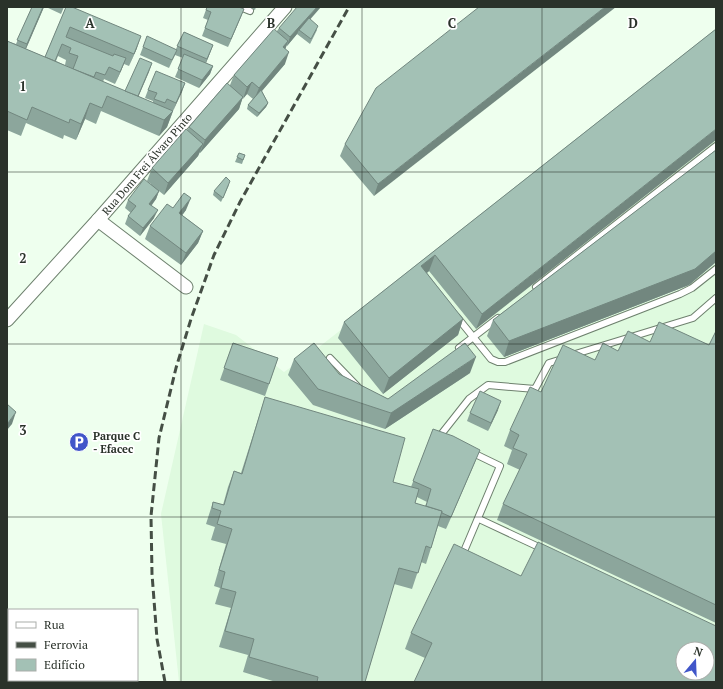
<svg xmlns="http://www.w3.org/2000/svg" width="723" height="689" viewBox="0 0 723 689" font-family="'PT Serif',serif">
<rect width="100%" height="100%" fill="#efe"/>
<path fill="#dffadf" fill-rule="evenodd" d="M716 37V682H179L161 514 204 324 236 335 284 372 310 354ZM683 649H707V673H683Z"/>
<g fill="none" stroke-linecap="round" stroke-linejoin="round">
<defs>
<g id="service">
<path d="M240 7 250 11"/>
<path d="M536 287 716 146"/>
<path d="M457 317 491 359 498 362H505L680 294 692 288 716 269"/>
<path d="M459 348 498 318"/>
<path d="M572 355 693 318 716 298"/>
<path d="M330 358 358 387"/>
<path d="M441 438 439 437 469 399 488 385 535 389 549 363 562 359"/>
<path d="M479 519 543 549"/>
<path d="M462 556 500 466 471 452"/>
</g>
<g id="minor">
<path d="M98 220 186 287"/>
<path d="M7 320 98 220 285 7"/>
</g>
</defs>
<use href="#service" stroke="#6e816e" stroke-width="8"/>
<use href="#minor" stroke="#6e816e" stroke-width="15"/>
<use href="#service" stroke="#fff" stroke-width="6"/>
<use href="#minor" stroke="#fff" stroke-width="13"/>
<path stroke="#454f45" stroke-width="3" stroke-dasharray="8 4" stroke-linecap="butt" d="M165 682 157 639 152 574 151 516 159 438 176 368 191 319 214 255 240 202 349 7"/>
</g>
<g fill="#8ca69c" fill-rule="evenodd">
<path d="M32 7H44L26 49 45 57 66 7H73V8L137 48 129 66 124 64 115 84 104 79 103 82 125 91 152 63 138 96 153 103V101L145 98 148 90 185 83 173 111 167 127 159 136 101 111 96 124 85 119 76 140 64 135 63 139 26 123 21 136 7 130V41L16 44ZM58 56 66 60 65 65 73 69 56 61Z"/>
<path d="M46 7H64L61 14Z"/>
<path d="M207 7 244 9 228 47 202 36 208 20 203 18Z"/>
<path d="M249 7H256L255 10Z"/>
<path d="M479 7 374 196 340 156 345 144Z"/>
<path d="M310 19 317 30 310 44 297 34 287 46V45L285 49V64L262 91 268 103 266 107 257 117 247 109 248 105 253 99 247 94 242 99 239 109 200 153V152L198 156 164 195 159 191 156 199 152 205 154 218 140 236 125 224 128 216 131 213 125 208 128 200 151 184 147 181 152 168 187 131 189 127 230 85 234 75 277 31 279 28Z"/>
<path d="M716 29 476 329 429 271 427 273 463 319 458 335 383 394 338 338 344 322Z"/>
<path d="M184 32 213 45 206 63 213 66 210 74 199 88 175 77 183 58 175 55 169 68 140 55 143 47 176 49Z"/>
<path d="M716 150V262L689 285 504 357 487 336 493 320Z"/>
<path d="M239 153 245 155 242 164 235 162Z"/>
<path d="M229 185 221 202 213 195 214 191Z"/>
<path d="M173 208 186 210 182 215 203 231 198 243 181 265 145 239 150 226Z"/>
<path d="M716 331V623L497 520 503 504 520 470 507 464 512 450 504 446 510 430 541 392 595 360 618 351 650 342 709 345Z"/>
<path d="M233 343 278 358 265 396 220 380Z"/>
<path d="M294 359 339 374 388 399 470 373 385 429 313 405 288 375Z"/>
<path d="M265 397 393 482 411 487 433 429 475 462 446 529 438 526 431 548 426 564 421 562 412 589 394 584 365 682H276L243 672 248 655 219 647 231 608 215 604 220 588 214 586 226 544 211 540 215 527 206 524 213 502 223 505 228 487 234 471 241 473 260 413ZM417 497 427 502 425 506 415 503Z"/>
<path d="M498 410 488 431 467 421 470 413Z"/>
<path d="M521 576 425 658 405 649 411 633Z"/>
</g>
<g fill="#72877f">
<path d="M43 7H44L21 60 27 44Z"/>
<path d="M317 7H321L300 31 299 30 297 34 287 46 290 37Z"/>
<path d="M605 7H616L374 196 378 184Z"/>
<path d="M244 9 241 17 228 47 231 39Z"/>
<path d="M141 36 137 48 129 66 134 54Z"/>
<path d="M288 41 284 53 283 47Z"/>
<path d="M213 45 210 53 204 68 207 59Z"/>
<path d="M289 52 285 64 254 100 259 88Z"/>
<path d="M126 58 121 71 115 84 120 72Z"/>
<path d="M152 63 149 72 133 109 136 100Z"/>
<path d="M213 66 210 74 199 88 202 80Z"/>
<path d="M252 82 247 94 243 99 247 87Z"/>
<path d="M185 83 182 92 173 111 176 103Z"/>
<path d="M243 97 239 109 200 153 205 140Z"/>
<path d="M90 103 85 119 76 140 81 124Z"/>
<path d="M268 103 266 107 257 117 259 113Z"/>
<path d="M173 111 167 127 159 136 164 120Z"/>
<path d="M716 129V140L476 329 482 314Z"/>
<path d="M203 144 198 156 164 195 168 183Z"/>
<path d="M159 191 156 199 146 212 149 204Z"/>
<path d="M191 198 186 210 175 225 179 213Z"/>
<path d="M158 210 154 218 140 236 143 228Z"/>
<path d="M203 231 198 243 181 265 186 253Z"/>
<path d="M716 251V262L689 285 504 357 509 341Z"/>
<path d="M435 255 429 271 415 282 421 266Z"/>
<path d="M463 319 458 335 383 394 389 378Z"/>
<path d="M476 357 470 373 385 429 391 413Z"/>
<path d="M501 401 498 410 488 431 491 423Z"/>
<path d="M16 412 12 424 7 430 8 423Z"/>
<path d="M480 450 475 462 446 529 451 517Z"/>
</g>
<g fill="#a3c1b5" stroke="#72877f" fill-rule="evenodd">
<path d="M32 7H43L27 44 17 40Z"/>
<path d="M66 7H72L141 36 134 54 70 27 66 37 113 56 114 54 126 58 120 72 109 67 105 75 96 72 94 77 73 69 78 56 69 53 71 48 62 44 55 61 45 57Z"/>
<path d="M207 7H239L244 9 231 39 205 28 211 12 206 10Z"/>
<path d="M297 7H317L290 37 279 28Z"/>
<path d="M479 7H605L378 184 345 144 376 88Z"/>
<path d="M309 18 318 26 311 39 299 30Z"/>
<path d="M274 29 288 41 283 47 289 52 259 88 252 82 247 87 234 75Z"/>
<path d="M716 29V129L482 314 435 255 421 266 463 319 389 378 344 322Z"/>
<path d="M184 32 213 45 207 59 177 46Z"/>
<path d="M147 36 177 50 172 60 143 47Z"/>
<path d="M7 41 173 111 164 120 107 96 102 108 90 103 81 124 70 119 69 123 32 107 27 120 7 111Z"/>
<path d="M184 54 213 66 202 80 178 69Z"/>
<path d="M140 58 152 63 138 96 125 91Z"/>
<path d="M156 71 185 83 176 103 167 99 165 103 154 99 157 93 148 90Z"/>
<path d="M227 83 243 97 205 140 189 127Z"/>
<path d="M261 90 268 103 259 113 248 105Z"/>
<path d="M186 129 203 144 168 183 152 168Z"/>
<path d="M716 150V251L695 269 509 341 493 320Z"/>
<path d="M239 153 245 155 243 160 237 157Z"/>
<path d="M226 177 230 181 223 198 214 191Z"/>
<path d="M144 179 159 191 149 204 158 210 143 228 128 216 136 206 128 200Z"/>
<path d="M184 193 191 198 179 213 203 231 186 253 150 226 167 204 173 208Z"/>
<path d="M659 322 709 345 716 331V605L503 504 527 454 513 448 519 435 510 430 530 387 541 392 563 345 595 360 603 343 618 351 628 331 650 342Z"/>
<path d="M233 343 278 358 269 384 224 368Z"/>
<path d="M314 343 339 374 388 399 465 343 476 357 391 413 318 389 294 359Z"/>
<path d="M480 391 501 401 491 423 470 413Z"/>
<path d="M265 397 405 438 393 482 419 489 415 503 442 511 431 548 426 546 418 573 399 568 365 682H317L318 677 249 657 254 639 225 631 236 592 221 588 225 572 219 570 232 529 217 524 221 511 212 508 213 502 224 505 234 471 242 474Z"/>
<path d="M7 404 16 412 8 423 7 422Z"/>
<path d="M433 429 453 436 480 450 451 517 442 513V511L426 506 431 489 413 481Z"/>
<path d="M538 542 716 626V682H414L432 643 411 633 454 544 521 576ZM683 649H707V673H683Z"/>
</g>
<path fill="none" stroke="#2a322a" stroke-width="1" stroke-opacity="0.55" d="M181 7V682M362 7V682M542 7V682M7 172H716M7 344H716M7 517H716"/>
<defs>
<symbol id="parking-disc" viewBox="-11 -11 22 22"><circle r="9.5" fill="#4156c9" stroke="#fff"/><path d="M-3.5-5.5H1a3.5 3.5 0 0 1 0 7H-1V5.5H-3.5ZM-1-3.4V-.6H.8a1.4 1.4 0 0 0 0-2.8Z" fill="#fff"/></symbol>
</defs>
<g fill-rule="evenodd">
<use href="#parking-disc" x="68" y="431" width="22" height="22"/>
</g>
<g text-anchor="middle" stroke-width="3.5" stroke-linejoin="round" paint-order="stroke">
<g font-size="11" fill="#2a322a" stroke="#fff">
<text transform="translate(147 164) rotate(-49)" y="4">Rua Dom Frei Álvaro Pinto</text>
</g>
<g font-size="11" font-weight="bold" fill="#2a322a" stroke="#fff" text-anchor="start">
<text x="93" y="440">Parque C<tspan x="93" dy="13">- Efacec</tspan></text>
</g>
</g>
<g font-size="13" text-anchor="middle" font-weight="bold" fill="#2a322a" stroke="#fff" stroke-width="3.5" stroke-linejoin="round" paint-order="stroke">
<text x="90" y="28">A</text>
<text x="271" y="28">B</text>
<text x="452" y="28">C</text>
<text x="633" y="28">D</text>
<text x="23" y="91">1</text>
<text x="23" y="263">2</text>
<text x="23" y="435">3</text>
</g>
<rect width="723" height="689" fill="none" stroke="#2a322a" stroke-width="16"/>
<rect x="8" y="609" width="130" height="72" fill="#ffffff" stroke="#aaadaa"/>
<rect x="16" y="622" width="20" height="6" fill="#ffffff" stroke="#aaadaa"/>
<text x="44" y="629" font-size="12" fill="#2a322a">Rua</text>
<rect x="16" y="642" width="20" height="6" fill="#454f45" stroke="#aaadaa"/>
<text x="44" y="649" font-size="12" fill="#2a322a">Ferrovia</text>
<rect x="16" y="659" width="20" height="12" fill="#a3c1b5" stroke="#aaadaa"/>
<text x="44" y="669" font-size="12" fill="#2a322a">Edifício</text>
<g transform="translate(695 661) rotate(19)"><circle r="19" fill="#ffffff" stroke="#aaadaa"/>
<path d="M0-3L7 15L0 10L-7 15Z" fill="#4156c9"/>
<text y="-6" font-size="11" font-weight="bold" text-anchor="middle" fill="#2a322a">N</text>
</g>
</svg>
